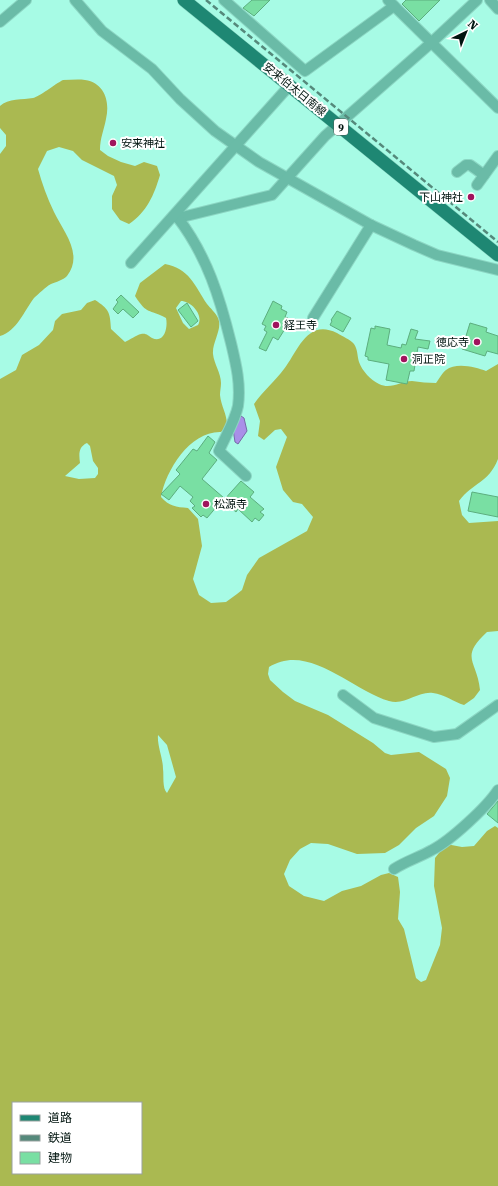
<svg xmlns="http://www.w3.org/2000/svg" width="498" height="1186" viewBox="0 0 498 1186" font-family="'Roboto Serif','Noto Sans JP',serif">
<rect width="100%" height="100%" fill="#a7fbe5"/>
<g fill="#aab951" fill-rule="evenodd">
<path d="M63 80C70 80 78 79 85 80 105 83 110 102 106 119 104 130 100 138 100 150L108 156 121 162 135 166 144 162 157 166 160 175C154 195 147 212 129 224L120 220 112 209V196L117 185 114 176 82 160 73 151 59 147 47 151 38 169C42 183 47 198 54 212 63 231 84 254 67 276 63 280 56 282 51 284 45 287 39 294 34 298 24 311 17 331 0 336V154L6 146V135L0 128V106C8 98 23 100 33 98 39 97 55 84 63 80Z"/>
<path d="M165 264C189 268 195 286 207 304 210 308 216 313 218 318 223 329 212 342 213 354 214 364 221 373 221 383 221 387 220 391 220 395 221 406 227 414 227 425L221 432C190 431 166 470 161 497 169 506 176 507 188 508L198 519 202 546 193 579 199 595 211 603 226 602 237 594 242 590 247 575 259 558 307 531 313 517 302 504 293 502 283 490 276 467 287 437 281 429 275 430 264 440 258 436 260 421 254 404C263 391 275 381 284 369 298 351 307 318 337 333 342 336 351 340 354 344 358 350 357 356 359 362 362 371 371 380 379 384 391 390 401 381 412 381 420 382 428 383 436 383 439 379 442 373 446 370 456 362 476 367 486 371L498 364V459C488 484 473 482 459 501L462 515 469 523 498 521V631L487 632C459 658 477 660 480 690L474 698 464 705C454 702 444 694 433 693 417 691 405 706 389 701 352 690 308 642 269 667L268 674 270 680 283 692 295 701 328 715 373 743 385 753 391 755 419 752 446 769 450 778 447 796 434 816 416 828 399 845 385 853 357 854 328 844 311 843 300 849 290 860 284 874 289 886 304 896 324 901 342 891 361 886 381 875 389 873 398 877 400 892 398 919 404 929 416 978 421 982 426 980 440 945 442 928 434 886 435 858 446 844 462 847 474 846 487 831 495 826 498 828V1186H0V379L16 370 22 355 39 345 53 330 55 321 62 314 81 310 87 303 95 300C109 309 110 312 111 329L125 342C130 340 136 335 141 334 147 333 148 336 152 338 165 344 168 326 166 318 148 308 148 316 135 296L140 283ZM181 301C191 301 204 315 198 325L189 329 183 323 176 308ZM87 443 90 446 93 461 98 468V474L95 478 79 479 65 476 80 463C79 455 78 447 87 443ZM158 735 167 745 176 777 167 793C162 788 164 776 163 769 163 758 157 746 158 735ZM13 1103H141V1173H13Z"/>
</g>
<path fill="#a98fe8" stroke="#766aa7" d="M241 416 244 418 247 431 238 444 235 442 233 429 238 417Z"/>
<g fill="#79dfa3" stroke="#5cae7e">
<path d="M252 0H270L254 16 243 8Z"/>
<path d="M406 0H440L419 21 402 4Z"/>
<path d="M121 295 139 312 133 318 123 309 118 314 113 309 118 302 116 300Z"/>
<path d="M273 301 282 306 281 309 287 312 285 317 288 318 286 323 288 324 278 340 273 337 266 351 259 348 267 332 264 330 266 326 262 324Z"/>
<path d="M187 303 198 321 191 327 178 310Z"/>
<path d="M337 311 351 318 343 332 330 325 332 321 331 320Z"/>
<path d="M470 323 487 328 486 332 498 336V354L487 351 485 356 462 349Z"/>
<path d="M375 326 390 329 387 345 401 348 402 344 406 345 411 329 418 331 415 339 430 341 428 349 418 347 414 371H410L407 384 386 380 389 364 368 360V357L365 356 371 328 375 329Z"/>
<path d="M208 436 215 442 209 453 217 460 202 479 224 498 207 518 203 515 201 517 192 508 195 506 190 501 193 497 180 486 169 500 161 494 180 474 176 470 193 449 197 451Z"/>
<path d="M241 481 254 492 250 497 264 509 260 512 264 515 259 521 255 518 252 522 238 509 236 512 223 501Z"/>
<path d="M472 492 498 497V517L468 511Z"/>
<path d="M498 801V823L487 814Z"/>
</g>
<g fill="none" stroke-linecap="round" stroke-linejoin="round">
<defs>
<g id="minor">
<path d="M75 0 102 31 152 69 180 99 215 131 259 162 371 225 414 245 437 255 498 270"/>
<path d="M224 0 305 71 394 6"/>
<path d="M388 0 498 108"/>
<path d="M490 0 498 9"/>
<path d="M0 22 26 0"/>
<path d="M457 172 466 165H470L484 175"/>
<path d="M477 185 498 156"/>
<path d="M174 217 178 218 272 195 325 136 431 43 477 0"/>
<path d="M178 218C207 256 220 298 231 343 236 364 241 384 238 406 235 421 225 437 219 451L246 476"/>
<path d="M131 263 290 85"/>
<path d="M313 318 371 225"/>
<path d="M343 695 374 718 434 737 457 734 498 705"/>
<path d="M394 869C406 861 420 857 432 850 450 841 487 807 498 790"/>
</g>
<path id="major" d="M184 0 498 255"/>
</defs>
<use href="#minor" stroke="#8cd6c3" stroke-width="12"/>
<use href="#major" stroke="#8cd6c3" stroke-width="14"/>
<use href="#minor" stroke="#6abba7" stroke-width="10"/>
<use href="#major" stroke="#1e8773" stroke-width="13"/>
<path stroke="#55897b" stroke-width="2.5" stroke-dasharray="6 3" stroke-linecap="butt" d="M206 0 498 242"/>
</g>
<g fill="#a0135d" stroke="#fff" stroke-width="1.5">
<circle cx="113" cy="143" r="4"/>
<circle cx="471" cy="197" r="4"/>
<circle cx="276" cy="325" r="4"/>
<circle cx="477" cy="342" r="4"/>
<circle cx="404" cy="359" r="4"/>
<circle cx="206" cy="504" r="4"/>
</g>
<g text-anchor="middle" stroke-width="4" stroke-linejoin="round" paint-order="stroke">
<rect fill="#fff" stroke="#4c5a57" stroke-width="1" x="334" y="119" width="14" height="16" rx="3"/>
<g font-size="10" font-weight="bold" fill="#00140f">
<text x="341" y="131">9</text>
</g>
<g font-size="11" fill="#00140f" stroke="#fff">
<text transform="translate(295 89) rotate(39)" y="4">安来伯太日南線</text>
</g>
<g font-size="11" fill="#00140f" stroke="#fff" text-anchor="start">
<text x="121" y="147">安来神社</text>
<text x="463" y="201" text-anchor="end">下山神社</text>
<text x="284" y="329">経王寺</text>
<text x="469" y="346" text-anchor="end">徳応寺</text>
<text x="412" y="363">洞正院</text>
<text x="214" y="508">松源寺</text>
</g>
</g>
<rect x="12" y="1102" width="130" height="72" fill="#ffffff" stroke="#99a19f"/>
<rect x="20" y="1115" width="20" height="6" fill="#1e8773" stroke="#99a19f"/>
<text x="48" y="1122" font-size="12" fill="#00140f">道路</text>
<rect x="20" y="1135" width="20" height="6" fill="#55897b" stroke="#99a19f"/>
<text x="48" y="1142" font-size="12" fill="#00140f">鉄道</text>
<rect x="20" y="1152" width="20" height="12" fill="#79dfa3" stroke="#99a19f"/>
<text x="48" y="1162" font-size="12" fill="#00140f">建物</text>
<g transform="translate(466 32) rotate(43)" stroke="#ffffff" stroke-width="3" paint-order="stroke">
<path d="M0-3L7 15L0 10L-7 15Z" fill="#00140f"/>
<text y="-6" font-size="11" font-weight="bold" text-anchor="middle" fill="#00140f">N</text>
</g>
</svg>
